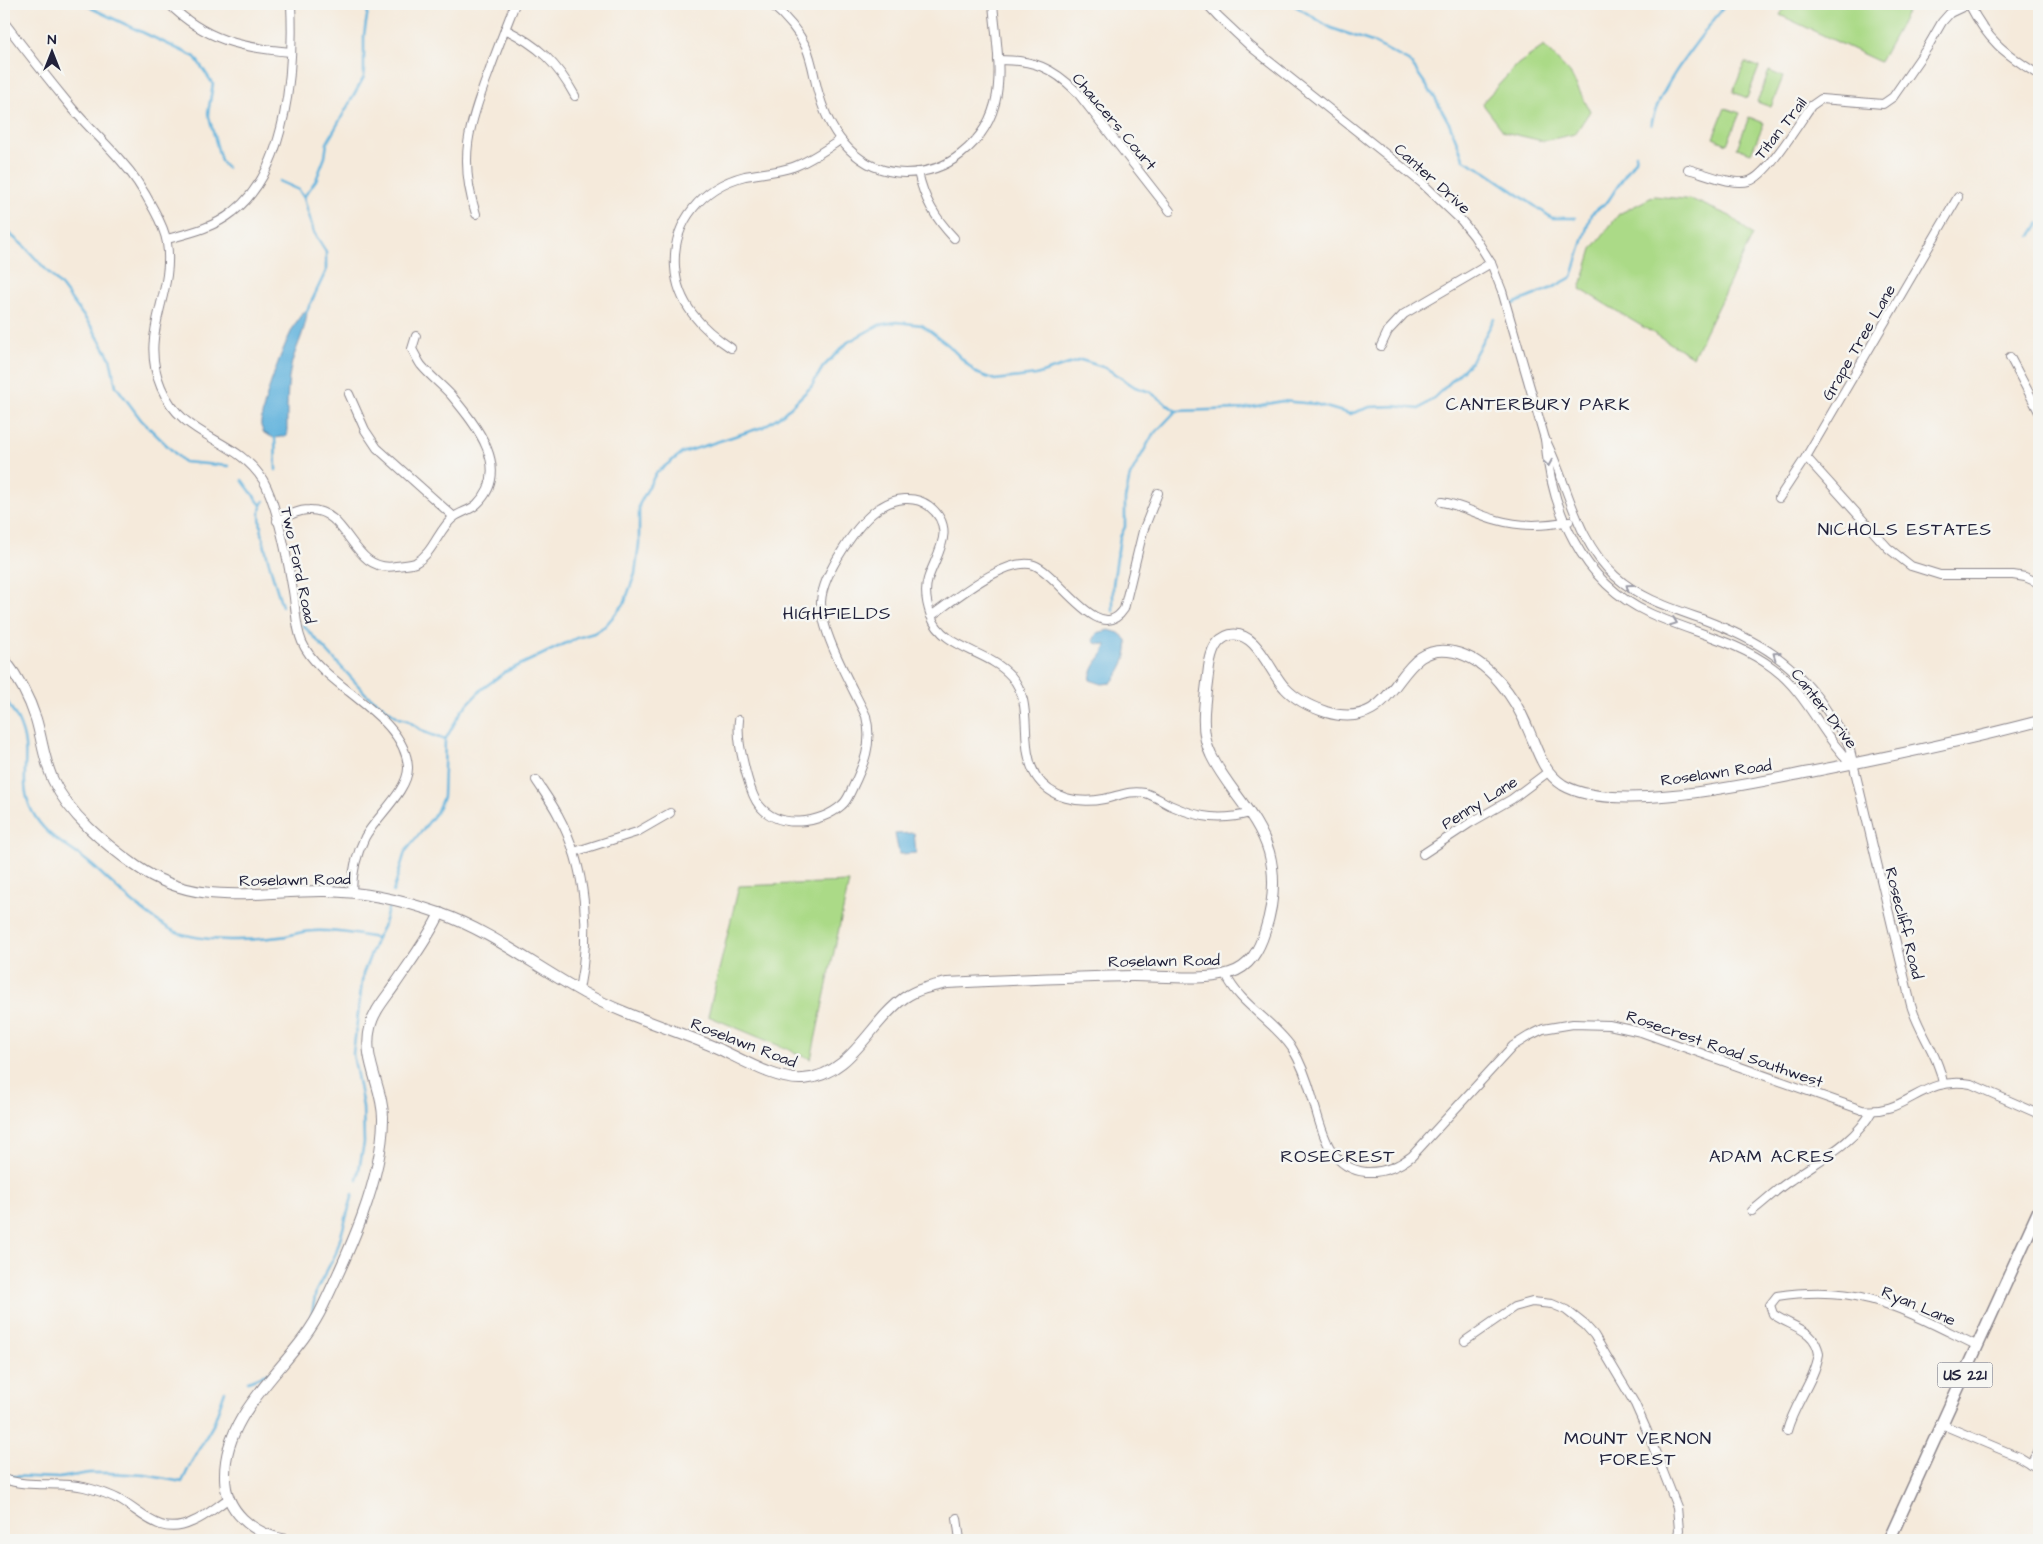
<svg xmlns="http://www.w3.org/2000/svg" width="2043" height="1544" viewBox="0 0 2043 1544" font-family="'Architects Daughter',sans-serif">
<rect width="100%" height="100%" fill="#f6f6f2"/>
<filter id="ink" filterUnits="userSpaceOnUse"><feTurbulence type="fractalNoise" baseFrequency=".02" numOctaves="2"/><feDisplacementMap in="SourceGraphic" scale="10" xChannelSelector="R" yChannelSelector="G"/><feConvolveMatrix kernelMatrix="1 2 1 2 8 2 1 2 1" color-interpolation-filters="sRGB"/></filter>
<filter id="wash" filterUnits="userSpaceOnUse"><feTurbulence type="fractalNoise" baseFrequency=".0096" numOctaves="4" result="noise"/><feDisplacementMap in="SourceGraphic" scale="20" xChannelSelector="R" yChannelSelector="G"/><feGaussianBlur stdDeviation="1.12" result="paint"/><feColorMatrix in="noise" values="0 0 0 0 0 0 0 0 0 0 0 0 0 0 0 0 0 1.4 0 .05"/><feComposite in="paint" operator="in"/></filter>
<g filter="url(#wash)">
<rect width="100%" height="100%" fill="#f5eadb"/>
<g fill="#abda87" stroke="#667e61">
<path d="M1787 4H1912L1880 62 1780 15Z"/>
<path d="M1544 46 1570 73 1590 111 1575 134 1543 141 1504 132 1482 103 1518 64Z"/>
<path d="M1745 62 1759 67 1747 98 1733 92Z"/>
<path d="M1769 71 1783 77 1771 107 1757 102Z"/>
<path d="M1725 108 1740 113 1727 144 1713 138Z"/>
<path d="M1749 117 1764 123 1751 153 1737 148Z"/>
<path d="M1654 196 1693 200 1730 216 1753 235 1693 357 1580 289 1592 249 1619 214Z"/>
<path d="M849 882 811 1059 708 1016 739 886Z"/>
</g>
<g fill="#62b3dd" stroke="#426a8c">
<path d="M307 310C307 327 297 345 292 362 286 386 287 411 287 436L274 438 264 433C263 431 262 429 261 426 259 409 292 315 307 310Z"/>
<path d="M1109 630 1119 633 1127 640C1129 656 1121 671 1111 683L1102 684 1090 680C1091 665 1106 653 1106 645L1095 643 1093 641 1097 633Z"/>
<path d="M914 833 916 853 899 854 895 834Z"/>
</g>
<g fill="none" stroke-linecap="round" stroke-linejoin="round">
<g stroke="#62b3dd" stroke-width="2.5">
<path d="M86 4 93 9 195 57 213 84 208 113 221 161 227 168"/>
<path d="M1292 4 1331 28 1372 42 1410 62 1435 98 1450 125 1464 160 1486 172 1552 218H1575"/>
<path d="M1651 125C1660 84 1701 37 1726 4"/>
<path d="M279 181 299 190 304 198 314 233 326 252V271L306 313"/>
<path d="M304 197 316 180 325 157 327 143 364 77V35L369 4"/>
<path d="M4 229 25 247 62 287 93 329 110 358 116 386 142 421 184 462 229 466"/>
<path d="M2031 236 2039 223"/>
<path d="M1513 304 1552 288 1572 277 1591 214 1608 201 1635 160 1636 154"/>
<path d="M275 437 276 470"/>
<path d="M242 480 260 504"/>
<path d="M264 501C250 512 277 588 282 606"/>
<path d="M1113 611V585L1120 537 1125 527V499L1130 476 1152 436 1176 411"/>
<path d="M303 625 366 694 399 718 407 720 424 732 445 740"/>
<path d="M4 697C14 712 23 726 25 745 27 773 19 792 36 818 52 842 75 849 94 867 118 889 142 913 170 929 196 943 250 941 279 937 290 936 301 931 313 931 335 930 355 934 377 938"/>
<path d="M393 892 405 852 436 813 443 797 445 740 462 710 482 689 505 672 577 638 594 633 605 626 624 604 635 574 639 544V505L656 473 682 453 763 427 783 414 811 387 823 367 848 342 879 325 896 322 922 325 947 344 976 373 995 380 1036 375 1081 360 1106 368 1135 387 1150 392 1176 411 1242 409 1282 401 1315 404 1350 414 1370 407 1395 406 1419 409 1435 397 1471 362 1494 319"/>
<path d="M357 1180 364 1143 363 1107 353 1054 363 974 377 938 383 927 389 906"/>
<path d="M311 1319 316 1291 336 1253 353 1194"/>
<path d="M248 1381 270 1373"/>
<path d="M8 1476 59 1478 89 1473H109L145 1475 182 1482 191 1463 213 1425 225 1391"/>
</g>
</g>
</g>
<g filter="url(#ink)">
<g fill="none" stroke-linecap="round" stroke-linejoin="round">
<defs>
<g id="street">
<path d="M169 4C205 40 242 48 291 52"/>
<path d="M771 4C785 16 798 30 806 47 813 63 814 79 819 95 831 136 858 172 905 173 925 173 945 167 961 154 1012 114 998 61 993 4"/>
<path d="M1207 4 1218 16 1250 46 1422 183 1461 220 1474 236 1491 263 1502 291 1545 439"/>
<path d="M1969 4C1988 41 2004 53 2039 75"/>
<path d="M4 22C26 51 49 80 72 108 88 127 106 143 122 162 135 176 145 193 154 210 160 221 165 231 167 243 175 296 138 332 161 387 183 440 235 436 263 480 277 504 288 562 293 591 296 608 295 626 302 642 321 686 405 714 408 767 409 790 376 817 365 837 356 855 352 873 352 892"/>
<path d="M505 29C539 46 557 63 575 96"/>
<path d="M998 60C1034 60 1052 67 1077 92L1170 211"/>
<path d="M1688 169C1704 173 1733 186 1749 181 1767 176 1799 123 1811 106L1821 99 1883 104 1893 97 1927 48 1942 22 1950 13 1969 4"/>
<path d="M918 172C924 199 935 218 954 238"/>
<path d="M476 214C458 159 469 124 489 72 497 49 506 27 515 4"/>
<path d="M167 239C190 233 213 228 233 212 288 170 294 68 291 4"/>
<path d="M1381 346 1388 331 1404 314 1491 263"/>
<path d="M731 348C702 329 677 304 675 267 672 222 702 187 745 176 761 173 778 172 793 167 810 161 825 150 840 140"/>
<path d="M2010 357 2039 412"/>
<path d="M349 394 365 430 377 448 454 517"/>
<path d="M1806 457 1888 548 1911 566 1940 575H2013L2025 577 2039 583"/>
<path d="M1779 498 1806 457 1958 197"/>
<path d="M1442 502C1461 505 1478 515 1497 520 1521 527 1545 526 1569 521"/>
<path d="M277 521C287 516 298 510 309 510 350 509 351 574 396 566 402 565 410 565 415 563 434 553 438 529 454 517 461 512 471 510 477 504 513 469 475 424 451 395 442 385 430 376 421 365 418 361 415 354 412 349L416 336"/>
<path d="M931 616C954 600 1006 556 1034 565 1059 574 1099 647 1124 609L1143 531 1158 493"/>
<path d="M739 720C737 739 742 756 746 773 749 783 752 797 759 805 778 830 821 824 842 805 847 801 849 795 852 789 864 764 873 744 866 716 852 686 821 634 821 602 822 575 858 521 881 507 895 498 915 495 929 506 958 529 936 554 928 579 924 591 927 605 931 616 943 649 988 650 1011 676 1036 704 1017 745 1036 776 1051 799 1079 804 1104 799 1119 796 1129 790 1145 793 1155 796 1163 802 1172 806 1199 818 1222 821 1250 813"/>
<path d="M1852 764C1821 735 1808 694 1773 668 1736 640 1690 632 1649 613 1581 582 1551 509 1545 439 1569 486 1575 539 1615 576 1639 598 1671 608 1702 619 1758 640 1796 662 1829 714 1836 724 1844 734 1849 746L1911 1005C1919 1033 1938 1054 1943 1083"/>
<path d="M536 780C543 791 552 803 558 815 587 868 591 932 579 990"/>
<path d="M574 852 637 832 670 813"/>
<path d="M1423 854 1470 823 1512 799 1548 772"/>
<path d="M1226 975C1240 1005 1273 1020 1292 1048 1302 1064 1308 1082 1313 1100 1322 1130 1328 1168 1366 1172 1384 1173 1398 1167 1412 1156L1513 1046 1529 1036 1543 1029 1573 1024 1609 1025 1641 1032 1862 1110C1907 1116 1921 1075 1971 1084L2039 1114"/>
<path d="M1752 1211C1765 1201 1777 1189 1791 1180 1820 1159 1854 1144 1872 1111"/>
<path d="M1465 1341 1514 1307 1532 1302 1552 1304 1566 1310 1585 1325 1594 1335 1635 1404 1647 1431 1677 1507 1679 1530 1677 1540"/>
<path d="M1943 1425 2019 1457 2039 1469"/>
<path d="M1787 1431C1794 1404 1814 1382 1819 1354 1815 1328 1790 1327 1773 1314L1770 1305 1777 1296C1864 1283 1903 1310 1978 1346"/>
<path d="M2030 1464 2039 1451"/>
<path d="M4 1479C29 1488 58 1481 84 1487 96 1490 109 1494 120 1500 144 1514 161 1537 192 1522 205 1517 216 1507 228 1499"/>
<path d="M957 1518 960 1540"/>
</g>
<g id="secondary">
<path d="M4 659C18 677 29 697 36 719 42 739 44 761 53 780 69 815 105 844 136 866 198 909 258 890 326 891 365 892 402 900 439 913 491 931 536 967 584 993 626 1016 673 1029 717 1048 741 1059 777 1081 803 1079 852 1075 869 1023 904 998 917 989 932 986 947 983 1009 980 1071 977 1133 976 1161 976 1205 981 1230 973 1250 967 1259 950 1265 931 1273 906 1276 878 1269 852 1258 814 1227 789 1211 755 1198 729 1206 695 1209 667 1211 654 1215 639 1230 635 1256 629 1270 673 1285 688 1296 700 1311 707 1326 712 1402 735 1393 638 1454 652 1490 660 1516 699 1529 731 1538 752 1543 772 1563 785 1613 815 1753 783 1810 772 1887 757 1963 741 2039 721"/>
<path d="M286 1540C253 1534 224 1511 225 1475 225 1406 296 1365 323 1306 349 1252 382 1181 383 1120 384 1089 362 1060 370 1028 373 1012 385 999 394 986 410 962 428 939 440 913"/>
</g>
<path id="primary" d="M1889 1540 2039 1210"/>
</defs>
<use href="#street" stroke="#8c868b" stroke-width="10"/>
<use href="#secondary" stroke="#8c868b" stroke-width="12"/>
<use href="#primary" stroke="#8c868b" stroke-width="14"/>
<use href="#street" stroke="#fff" stroke-width="8"/>
<use href="#secondary" stroke="#fff" stroke-width="10"/>
<use href="#primary" stroke="#fff" stroke-width="11"/>
</g>
<defs><path id="oneway-chevron" d="M-2-3.5L2.5 0L-2 3.5" fill="none" stroke-width="1.6" stroke-linecap="round" stroke-linejoin="round" transform="scale(1.25)"/></defs>
<g stroke="#9c9ca7">
<use href="#oneway-chevron" transform="translate(1548 463) rotate(80)"/>
<use href="#oneway-chevron" transform="translate(1629 587) rotate(-144)"/>
<use href="#oneway-chevron" transform="translate(1674 622) rotate(21)"/>
<use href="#oneway-chevron" transform="translate(1776 655) rotate(-144)"/>
</g>
</g>
<g text-anchor="middle" stroke-width="5" stroke-linejoin="round" paint-order="stroke">
<rect fill="#f6f6f2" stroke="#626272" stroke-width="1" x="1937.5" y="1362.5" width="55" height="25" rx="4"/>
<g font-size="15" font-weight="bold" fill="#22223b">
<text x="1965" y="1380">US 221</text>
</g>
<g font-size="16" fill="#22223b" stroke="#f6f6f2">
<text transform="translate(1115 121) rotate(50)" y="6">Chaucers Court</text>
<text transform="translate(1780 128) rotate(-52)" y="6">Titan Trail</text>
<text transform="translate(1433 178) rotate(42)" y="6">Canter Drive</text>
<text transform="translate(1858 342) rotate(-60)" y="6">Grape Tree Lane</text>
<text transform="translate(299 565) rotate(78)" y="6">Two Ford Road</text>
<text transform="translate(1825 708) rotate(52)" y="6">Canter Drive</text>
<text transform="translate(1716 772) rotate(-8)" y="6">Roselawn Road</text>
<text transform="translate(1479 802) rotate(-32)" y="6">Penny Lane</text>
<text transform="translate(295 879) rotate(-1)" y="6">Roselawn Road</text>
<text transform="translate(1905 923) rotate(76)" y="6">Rosecliff Road</text>
<text transform="translate(1164 960) rotate(-1)" y="6">Roselawn Road</text>
<text transform="translate(744 1042) rotate(21)" y="6">Roselawn Road</text>
<text transform="translate(1725 1048) rotate(19)" y="6">Rosecrest Road Southwest</text>
<text transform="translate(1919 1305) rotate(23)" y="6">Ryan Lane</text>
</g>
<g font-size="18" letter-spacing="1" fill="#22223b" stroke="#f6f6f2">
<text x="1538" y="410">CANTERBURY PARK</text>
<text x="1905" y="535">NICHOLS ESTATES</text>
<text x="837" y="619">HIGHFIELDS</text>
<text x="1338" y="1162">ROSECREST</text>
<text x="1772" y="1162">ADAM ACRES</text>
<text x="1638" y="1444">MOUNT VERNON<tspan x="1638" dy="21">FOREST</tspan></text>
</g>
</g>
<rect width="2043" height="1544" fill="none" stroke="#f6f6f2" stroke-width="20"/>
<g transform="translate(52 52)" stroke="#f6f6f2" stroke-width="4" paint-order="stroke">
<path d="M0-4L9 19L0 12L-9 19Z" fill="#22223b"/>
<text y="-8" font-size="14" font-weight="bold" text-anchor="middle" fill="#22223b">N</text>
</g>
</svg>
